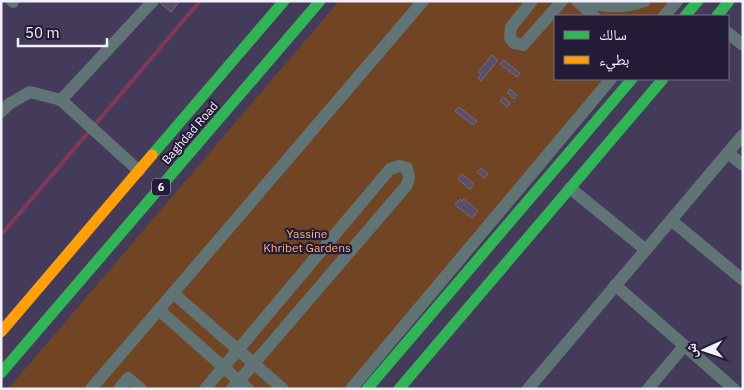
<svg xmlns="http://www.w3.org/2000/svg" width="744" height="390" viewBox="0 0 744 390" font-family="'IBM Plex Sans','Noto Naskh Arabic',sans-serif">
<rect width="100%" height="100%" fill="#443a5a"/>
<path fill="#714424" d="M339 1H682L669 16H555V79H616L353 389H8Z"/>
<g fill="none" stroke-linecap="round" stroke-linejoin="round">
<path stroke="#81385a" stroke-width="4" d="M1 235 200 1"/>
</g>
<g fill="#5b4e69" stroke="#766983">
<path d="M158 1H180L171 12Z"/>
<path d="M492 55 498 60 481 81 478 78 481 74 478 72Z"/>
<path d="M503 60 520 73 517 77 500 64Z"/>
<path d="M510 89 517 95 514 99 507 93Z"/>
<path d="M503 97 510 103 507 107 500 101Z"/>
<path d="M459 107 477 121 473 125 455 111Z"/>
<path d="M481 168 488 174 484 178 477 172Z"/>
<path d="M462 174 474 184 470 189 458 179Z"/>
<path d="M460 199 462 201 464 199 478 211 472 218 455 205Z"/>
</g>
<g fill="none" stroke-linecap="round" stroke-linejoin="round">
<g stroke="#617475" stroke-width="12">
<path d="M12 1 13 2"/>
<path d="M532 1 511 27 510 38 514 43 523 45 562 1"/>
<path d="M577 1 594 16"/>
<path d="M584 1C606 8 623 8 645 1"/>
<path d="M664 16 677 1"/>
<path d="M728 33 743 45"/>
<path d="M61 100 153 1"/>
<path d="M1 112 9 104 30 92 61 100 139 171"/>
<path d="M728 153 743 165"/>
<path d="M570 188 646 250"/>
<path d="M671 220 743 280"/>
<path d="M615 285 734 389"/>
<path d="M173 293 283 389"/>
<path d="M159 310 248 389"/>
<path d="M91 389 423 1"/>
<path d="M119 389 128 378 141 389"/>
<path d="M205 389 390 169 399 166 407 168 409 177 407 185 232 389"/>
<path d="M351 389 611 79"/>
<path d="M528 389 743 135"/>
<path d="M648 389 684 346"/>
</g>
<g stroke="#30b455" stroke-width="11">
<path d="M685 16 698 1"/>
<path d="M717 16 729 1"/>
<path d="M152 155 284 1"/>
<path d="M1 373 320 1"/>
<path d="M367 389 632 79"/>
<path d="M399 389 663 79"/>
</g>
<path stroke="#ff9f0a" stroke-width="11" d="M1 332 152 155"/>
</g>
<g text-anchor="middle" stroke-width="4.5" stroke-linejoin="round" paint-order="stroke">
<rect fill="#241c36" stroke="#b5b0c2" stroke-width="1" x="152" y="178.5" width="18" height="17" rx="4"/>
<g font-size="11" font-weight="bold" fill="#f3f0fe">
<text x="161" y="191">6</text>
</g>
<g font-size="12" fill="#f3f0fe" stroke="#241c36">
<text transform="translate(190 133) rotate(-49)" y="4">Baghdad Road</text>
</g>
<g font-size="12" fill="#fdb079" stroke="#241c36">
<text x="307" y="238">Yassine<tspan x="307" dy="14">Khribet Gardens</tspan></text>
</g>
</g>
<rect width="744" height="390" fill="none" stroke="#f3f0fe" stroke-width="5"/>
<rect x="554" y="15" width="175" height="65" fill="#241c36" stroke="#777186"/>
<rect x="564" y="31" width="25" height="8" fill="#30b455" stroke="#777186"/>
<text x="599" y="40" font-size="15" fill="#f3f0fe">سالك</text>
<rect x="564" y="56" width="25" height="8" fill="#ff9f0a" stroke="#777186"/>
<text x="599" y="65" font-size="15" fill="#f3f0fe">بطيء</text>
<g transform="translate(704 350) rotate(267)" stroke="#241c36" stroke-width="4" paint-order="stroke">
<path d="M0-4L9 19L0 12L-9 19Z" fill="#f3f0fe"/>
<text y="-8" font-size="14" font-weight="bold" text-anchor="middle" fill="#f3f0fe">ش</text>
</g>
<path d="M18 38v8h89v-8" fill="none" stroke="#f3f0fe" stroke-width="2.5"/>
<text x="25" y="38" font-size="15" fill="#f3f0fe" stroke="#241c36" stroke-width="4" paint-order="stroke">50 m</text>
</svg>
